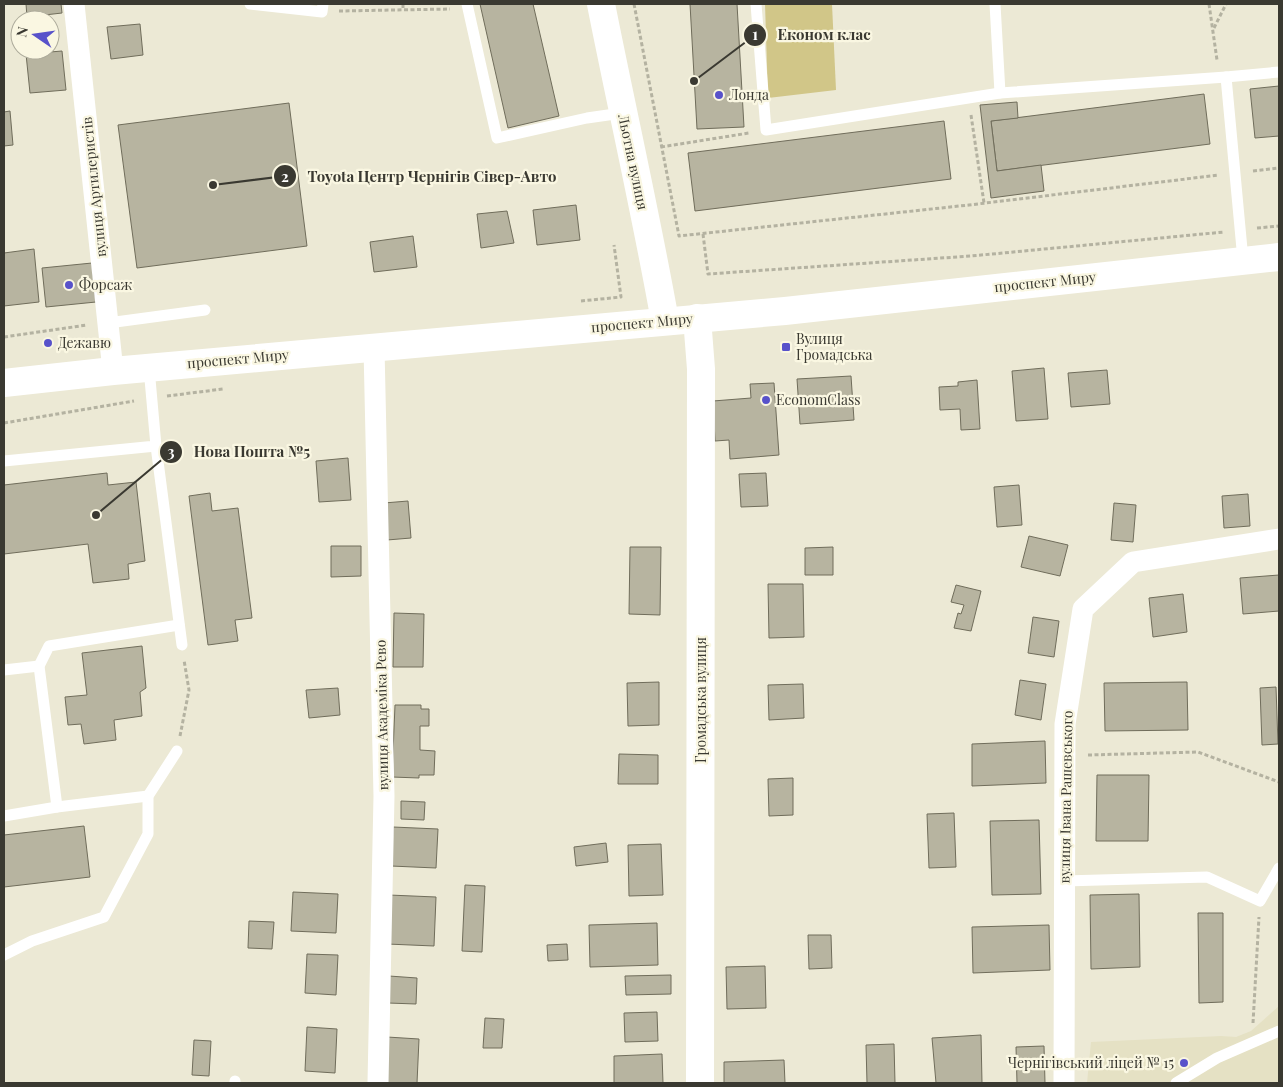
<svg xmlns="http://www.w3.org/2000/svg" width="1283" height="1087" viewBox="0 0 1283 1087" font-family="'Playfair Display',serif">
<rect width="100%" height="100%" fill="#ece9d5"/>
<path fill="#e5e1c4" d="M1279 1006V1083H1087L1091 1042 1221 1036 1236 1037 1251 1031Z"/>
<path fill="#d1c688" d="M765 4H832L836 90 768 98Z"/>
<g fill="#b7b4a0" stroke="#706d5b">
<path d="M26 4H61L62 13 27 17Z"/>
<path d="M480 4H533L559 116 508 128Z"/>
<path d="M690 4H737L744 127 697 129Z"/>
<path d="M140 24 143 55 111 59 107 27Z"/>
<path d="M62 51 66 90 30 93 26 54Z"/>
<path d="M1279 86V136L1255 138 1250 89Z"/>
<path d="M1204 94 1210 144 997 171 991 121Z"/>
<path d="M1017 102 1018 118 991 121 997 171 1041 165 1044 191 991 198 980 105Z"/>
<path d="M289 103 307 246 137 268 118 125Z"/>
<path d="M10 111 13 145 4 146V112Z"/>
<path d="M944 121 951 179 695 211 688 153Z"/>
<path d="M576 205 580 240 537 245 533 210Z"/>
<path d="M507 211 514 243 481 248 477 214Z"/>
<path d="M413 236 417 267 374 272 370 242Z"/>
<path d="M34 249 39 302 4 306V253Z"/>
<path d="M92 263 96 302 46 307 42 268Z"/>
<path d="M1044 368 1048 419 1016 421 1012 371Z"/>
<path d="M1107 370 1110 404 1071 407 1068 373Z"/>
<path d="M851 376 854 420 800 424 797 379Z"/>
<path d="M977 380 980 429 961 430 960 409 940 410 939 387 958 386V382Z"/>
<path d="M774 383 779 455 730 459 729 440 715 441 713 401 751 398 750 384Z"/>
<path d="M348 458 351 500 319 502 316 461Z"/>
<path d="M107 473 108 485 136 482 145 561 128 564 129 579 93 583 88 544 4 554V485Z"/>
<path d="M766 473 768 506 741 507 739 474Z"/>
<path d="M1019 485 1022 525 997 527 994 487Z"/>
<path d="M210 493 212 511 238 508 252 618 235 620 238 641 208 645 189 496Z"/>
<path d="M1248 494 1250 526 1224 528 1222 496Z"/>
<path d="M408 501 411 538 387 540 384 503Z"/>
<path d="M1114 503 1136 505 1133 542 1111 540Z"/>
<path d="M1029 536 1068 545 1060 576 1021 567Z"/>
<path d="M331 546H361V576L331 577Z"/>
<path d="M630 547H661L660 615 629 614Z"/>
<path d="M833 547V575H805V548Z"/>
<path d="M1279 575V611L1243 614 1240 578Z"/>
<path d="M768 584H803L804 637 769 638Z"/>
<path d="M956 585 981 591 971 631 954 628 958 613 961 614 964 605 951 602Z"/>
<path d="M1183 594 1187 632 1153 637 1149 598Z"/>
<path d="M394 613 424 614 423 667H393Z"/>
<path d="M1033 617 1059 621 1054 657 1028 653Z"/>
<path d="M142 646 146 688 140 692 142 716 114 720 116 740 84 744 81 724 68 725 65 697 87 695 82 653Z"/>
<path d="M1020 680 1046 684 1041 720 1015 715Z"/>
<path d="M659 682V725L628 726 627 683Z"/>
<path d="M1187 682 1188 730 1105 731 1104 683Z"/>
<path d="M803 684 804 718 769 720 768 685Z"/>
<path d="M1276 687 1278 744 1262 745 1260 688Z"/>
<path d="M338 688 340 715 309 718 306 690Z"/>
<path d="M395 705H421V709H429V726H420V750L435 751 434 775H419V778L392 777Z"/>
<path d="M1045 741 1046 783 972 786V744Z"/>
<path d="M619 754 658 755V784H618Z"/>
<path d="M1097 775H1149L1148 841H1096Z"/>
<path d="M793 778V815L769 816 768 779Z"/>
<path d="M401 801 425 802 424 820 401 819Z"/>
<path d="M954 813 956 867 929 868 927 814Z"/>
<path d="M1039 820 1041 894 992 895 990 821Z"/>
<path d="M84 826 90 877 4 887V835Z"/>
<path d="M393 827 438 829 436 868 391 866Z"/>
<path d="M606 843 608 862 576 866 574 847Z"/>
<path d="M661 844 663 895 629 896 628 845Z"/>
<path d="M465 885 485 886 482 952 462 951Z"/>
<path d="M293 892 338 894 336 933 291 931Z"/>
<path d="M1139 894 1140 967 1091 969 1090 895Z"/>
<path d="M389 895 436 897 434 946 387 944Z"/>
<path d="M1198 913H1223V1002L1199 1003Z"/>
<path d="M249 921 274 922 272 949 248 948Z"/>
<path d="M657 923 658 965 590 967 589 925Z"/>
<path d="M1049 925 1050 970 973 973 972 927Z"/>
<path d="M808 935H831L832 968 809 969Z"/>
<path d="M567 944 568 960 548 961 547 945Z"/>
<path d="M307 954 338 955 336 995 305 993Z"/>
<path d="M765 966 766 1008 727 1009 726 967Z"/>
<path d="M671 975V994L626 995 625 976Z"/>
<path d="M389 976 417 978 416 1004 388 1003Z"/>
<path d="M657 1012 658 1041 625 1042 624 1013Z"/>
<path d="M485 1018 504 1019 502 1048H483Z"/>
<path d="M307 1027 337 1029 335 1073 305 1071Z"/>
<path d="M981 1035 982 1083H936L932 1038Z"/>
<path d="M387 1037 419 1039 417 1083H384Z"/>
<path d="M194 1040 211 1041 209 1076 192 1075Z"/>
<path d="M894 1044 895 1083H867L866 1045Z"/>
<path d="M1044 1046 1045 1083H1017L1016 1047Z"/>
<path d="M662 1054 663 1083H614V1056Z"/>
<path d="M784 1060 785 1083H724V1062Z"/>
</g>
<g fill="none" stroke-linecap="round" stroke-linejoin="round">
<g stroke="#b4b2a1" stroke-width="3" stroke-dasharray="4 2.5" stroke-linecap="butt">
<path d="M403 4V10"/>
<path d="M634 4 679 236 969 205 1219 175"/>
<path d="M1209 4 1217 60"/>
<path d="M339 11 450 9"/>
<path d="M1214 28 1226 4"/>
<path d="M971 115 984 203"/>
<path d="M661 147 749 133"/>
<path d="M1253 171 1279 168"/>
<path d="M1257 228 1279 226"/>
<path d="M703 234 708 274 971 256 1224 232"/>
<path d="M581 301 621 297 614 245"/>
<path d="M4 337 87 325"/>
<path d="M167 396 223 389"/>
<path d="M4 423 134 401"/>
<path d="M180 736 189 690 184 660"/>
<path d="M1088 755 1198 752 1279 782"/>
<path d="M1253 1023 1259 917"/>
</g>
<g stroke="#fff" stroke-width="11">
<path d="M250 4 322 12 323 4"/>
<path d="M467 4 497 138 587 118 622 113"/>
<path d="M756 4 766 130 1000 93 1226 77"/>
<path d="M995 4 1000 93"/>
<path d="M1243 260 1226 77 1279 72"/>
<path d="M108 323 205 310"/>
<path d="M156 446 182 645"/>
<path d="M4 461 156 446 149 368"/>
<path d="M4 670 39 666"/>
<path d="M57 807 39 666 49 646 179 625"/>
<path d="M4 816 57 807 148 796"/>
<path d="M1064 881 1207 877 1260 901 1279 868"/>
<path d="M4 955 32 941 104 917 148 834V796L177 751"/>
<path d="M235 1083V1081"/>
<path d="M1176 1083 1217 1058 1279 1031"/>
</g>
<g stroke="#fff" stroke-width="21">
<path d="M74 4 113 371"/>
<path d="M374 348 384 796 378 1083"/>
<path d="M1064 1083 1065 724 1083 609 1133 562 1279 539"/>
</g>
<g stroke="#fff" stroke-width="28">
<path d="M601 4C622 110 646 214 665 321"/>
<path d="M697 318 701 369 700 1083"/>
</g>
<path stroke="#fff" stroke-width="28" d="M4 383 113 371 785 311 1279 257"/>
</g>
<g fill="#5852ca" stroke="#faf7e2" stroke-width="2">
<circle cx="719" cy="95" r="5"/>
<circle cx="69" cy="285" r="5"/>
<circle cx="48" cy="343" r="5"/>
<rect x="781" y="342" width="10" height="10" rx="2.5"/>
<circle cx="766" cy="400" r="5"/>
<circle cx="1184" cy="1063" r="5"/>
</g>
<g text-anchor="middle" stroke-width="4.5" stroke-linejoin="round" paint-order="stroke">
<g font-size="14" fill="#3a3931" stroke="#faf7e2" text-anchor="start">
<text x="729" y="100">Лонда</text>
<text x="79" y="290">Форсаж</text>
<text x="796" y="344">Вулиця<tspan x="796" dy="16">Громадська</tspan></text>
<text x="58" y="348">Дежавю</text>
<text x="776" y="405">EconomClass</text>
<text x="1174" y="1068" text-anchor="end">Чернігівський ліцей № 15</text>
</g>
<g font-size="14" fill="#3a3931" stroke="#faf7e2">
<text transform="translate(633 162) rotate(78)" y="5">Льотна вулиця</text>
<text transform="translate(94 187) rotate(-96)" y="5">вулиця Артилеристів</text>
<text transform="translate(1045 282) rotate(-6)" y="5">проспект Миру</text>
<text transform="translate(642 323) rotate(-5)" y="5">проспект Миру</text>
<text transform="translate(238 359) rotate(-5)" y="5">проспект Миру</text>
<text transform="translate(701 700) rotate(-90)" y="5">Громадська вулиця</text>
<text transform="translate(382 715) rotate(-91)" y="5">вулиця Академіка Рево</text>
<text transform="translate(1066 797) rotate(-89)" y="5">вулиця Івана Рашевського</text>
</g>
</g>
<path fill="none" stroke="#3a3931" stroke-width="2" d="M694 81L755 35M213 185L285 176M96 515L171 452"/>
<g fill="#3a3931" stroke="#faf7e2" stroke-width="2">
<circle cx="694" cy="81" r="5"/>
<circle cx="213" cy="185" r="5"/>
<circle cx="96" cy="515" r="5"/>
<circle cx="755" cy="35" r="12"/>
<circle cx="285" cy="176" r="12"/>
<circle cx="171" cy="452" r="12"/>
</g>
<g font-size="15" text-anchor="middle" font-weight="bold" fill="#fff">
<text x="755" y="40">1</text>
<text x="285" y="182">2</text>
<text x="171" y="457">3</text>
</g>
<g font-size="15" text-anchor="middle" font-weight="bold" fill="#3a3931" stroke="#faf7e2" stroke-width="4.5" stroke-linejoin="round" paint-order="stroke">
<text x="824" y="40">Економ клас</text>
<text x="432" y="182">Toyota Центр Чернігів Сівер-Авто</text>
<text x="252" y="457">Нова Пошта №5</text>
</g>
<rect width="1283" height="1087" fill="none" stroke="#3a3931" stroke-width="10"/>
<g transform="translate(35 35) rotate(283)"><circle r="24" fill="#faf7e2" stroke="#adab9b"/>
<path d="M0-4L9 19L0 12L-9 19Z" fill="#5852ca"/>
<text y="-8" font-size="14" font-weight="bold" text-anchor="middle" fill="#3a3931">N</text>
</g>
</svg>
